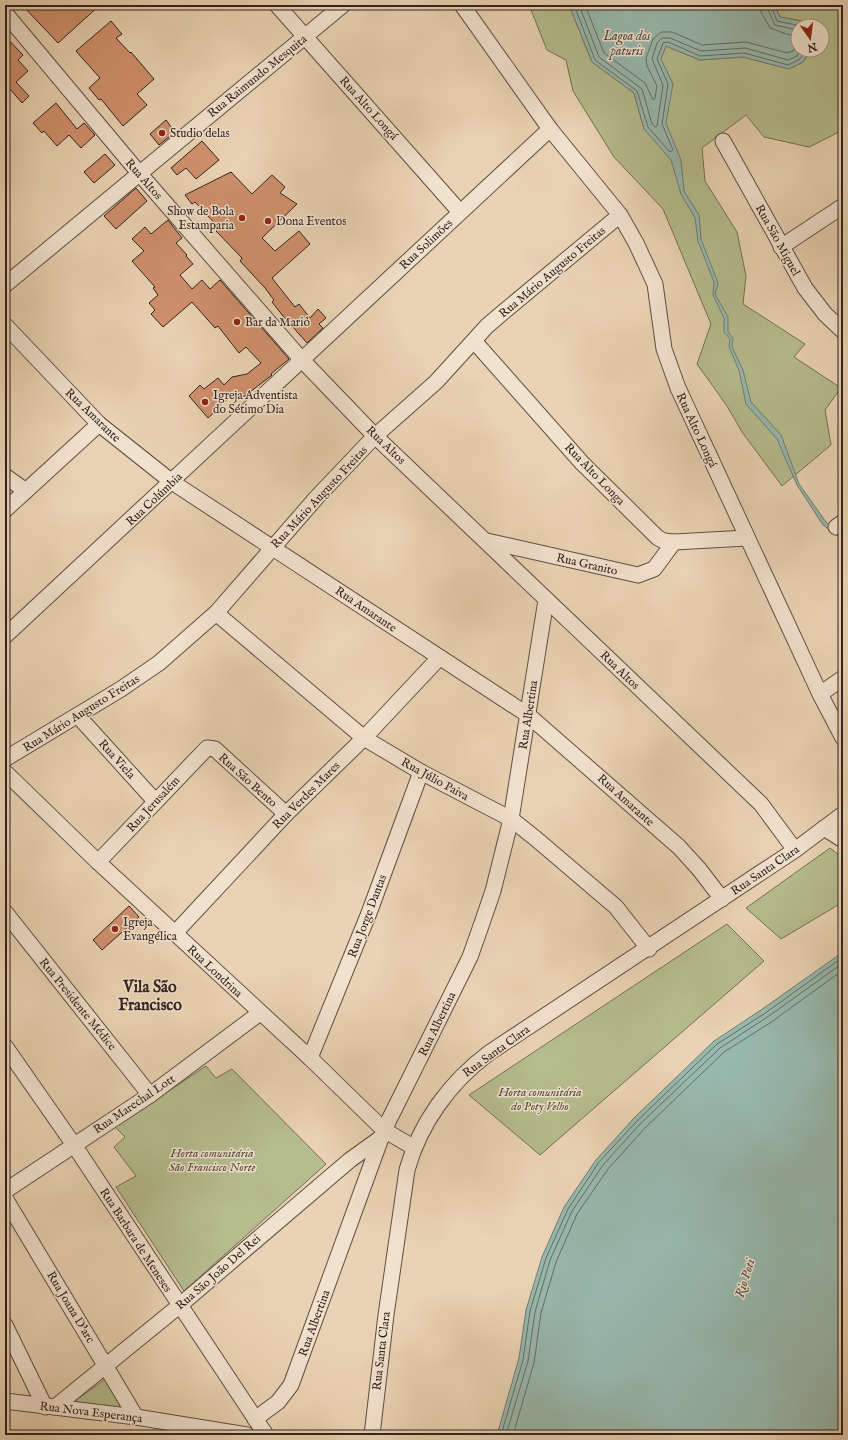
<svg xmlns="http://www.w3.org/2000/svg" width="848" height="1440" viewBox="0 0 848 1440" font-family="'IM FELL English',serif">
<rect width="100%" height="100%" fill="#ead3b4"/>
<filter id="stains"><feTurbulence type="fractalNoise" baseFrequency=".005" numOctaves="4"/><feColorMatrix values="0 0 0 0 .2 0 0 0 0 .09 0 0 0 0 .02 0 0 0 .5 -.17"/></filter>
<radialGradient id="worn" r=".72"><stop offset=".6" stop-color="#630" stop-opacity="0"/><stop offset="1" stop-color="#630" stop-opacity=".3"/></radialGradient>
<g fill="#b5bc8e" stroke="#726f56">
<path d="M529 5H569L592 62 634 93 644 129 673 84 660 59 666 46 700 60 743 57 789 69 803 62 811 50H822V26H807L802 21 780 17 774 5H843V130L809 147 764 137 746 115 702 148 705 181 737 232 746 276 743 304 805 344 794 357 841 388 825 410 831 445 782 486 742 432 727 406 697 364 711 324 663 209 614 157 573 91 566 60 547 50Z"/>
<path d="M830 848 843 858V902L781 939 746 908Z"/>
<path d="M727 924 764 961 540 1155 469 1095Z"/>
<path d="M206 1066 216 1078 232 1069 326 1164 184 1291 116 1187 136 1176 114 1147 125 1137 115 1127Z"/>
<path d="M105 1379 123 1411 68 1406Z"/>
</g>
<g fill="#98b8ad" stroke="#6e7c73">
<path d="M569 5H774L780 17 802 21 807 26H798V50H811L803 62 789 69 743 57 700 60 666 46 661 59 673 84 666 123 681 160 684 191 699 215 701 239 718 283 715 294 728 317V332L733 338 732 347 743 370 751 402 781 435 799 484 826 522 843 536V540L823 525 797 485 777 439 746 404 739 370 729 347 730 339 724 332V318L713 295 714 282 698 241 695 218 681 194 671 160 644 129 634 93 592 62Z"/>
<path d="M843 952V1435H497L519 1358 526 1310 542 1257 564 1207 596 1160 634 1118 714 1041 761 1010Z"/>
</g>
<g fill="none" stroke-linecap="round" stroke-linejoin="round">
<g stroke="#646d65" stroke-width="1">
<path d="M574 5 595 60 637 91 648 127 670 152 673 150 662 124 668 84 657 59 663 43 668 42 700 56 744 53 788 65 800 59 806 50"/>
<path d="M579 5 599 57 642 89 652 124 655 127 657 126 663 85 652 59 657 43 662 38H670L701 51 745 48 788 60 797 56 800 50"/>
<path d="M585 5 604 53 645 83 653 100 655 98 657 86 647 66 646 58 653 39 661 32H672L702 45 746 42 787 53 793 51 798 42"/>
<path d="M760 5 761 12 770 28 798 38"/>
<path d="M766 5 775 25 798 30"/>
<path d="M771 5 777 21 801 26"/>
<path d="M501 1435 523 1360 530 1311 546 1258 568 1209 599 1162 637 1121 717 1044 764 1014 843 957"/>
<path d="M506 1435 528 1361 535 1312 550 1260 572 1211 603 1165 640 1124 720 1048 766 1018 843 963"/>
<path d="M513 1435 534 1363 541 1313 556 1262 577 1214 608 1169 645 1128 724 1052 770 1023 843 970"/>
</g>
</g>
<g fill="#d0906d" stroke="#30221d">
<path d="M22 5H100L58 43Z"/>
<path d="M111 21 122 34 116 38 130 53 131 52 154 79 137 94 147 105 123 126 101 99 99 100 89 88 100 78 76 51Z"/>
<path d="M5 36 23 55 18 60 28 71 16 82 29 96 22 103 11 90 5 96Z"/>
<path d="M56 103 77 129 84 123 95 135 81 148 69 135 57 146 44 131 42 133 33 123Z"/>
<path d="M166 120 175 132 159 145 150 134Z"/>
<path d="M202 141 219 160 196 179 186 168 177 175 171 168Z"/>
<path d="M105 154 115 165 94 183 84 172Z"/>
<path d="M231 172 252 194 272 175 285 187 280 193 297 204 262 238 275 251 299 231 310 244 272 278 295 307 299 304 310 318 318 309 326 318 319 324 323 328 307 343 283 316 272 302 274 300 265 288 240 261 242 258 216 231 219 228 195 202 192 204 185 195Z"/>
<path d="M136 188 147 201 116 229 104 216Z"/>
<path d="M168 220 182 238 176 243 187 255 186 256 193 264 180 275 192 289 202 280 210 289 220 280 289 359 271 374 272 375 241 399 236 393 219 406 220 407 208 418 189 396 200 385 204 389 218 378 224 385 232 377 247 374 261 363 246 347 239 353 218 326 215 328 192 302 163 327 151 314 155 310 149 303 158 295 153 288 155 287 132 261 144 251 132 239 145 227 151 234Z"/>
<path d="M129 906 139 917 102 950 93 940Z"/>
</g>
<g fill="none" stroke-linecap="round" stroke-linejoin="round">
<defs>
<g id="minor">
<path d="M277 5 460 212"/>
<path d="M462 5 550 129 620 215 636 243 655 284 664 349 678 388 820 694 843 738"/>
<path d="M5 13 139 173 301 359 375 436 761 804 795 850"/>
<path d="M723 141 805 288 825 314 843 331"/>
<path d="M781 247 843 206"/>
<path d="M5 285 343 5"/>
<path d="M5 325 99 424 172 482 528 715 679 847 699 869 722 899"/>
<path d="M474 341 582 463 658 538 664 541 674 542 747 538"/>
<path d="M5 476 26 491"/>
<path d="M5 510 99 424"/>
<path d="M836 527 843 522"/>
<path d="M487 541 638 575 654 569 674 542"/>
<path d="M216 613 364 738 421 772 511 819 535 838 616 907 649 949"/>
<path d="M5 636 550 129"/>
<path d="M820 694 843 678"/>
<path d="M78 716 155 801"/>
<path d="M5 759 121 689 159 663 216 613 317 497 375 436 436 382 487 326 507 309 620 215"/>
<path d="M5 772 98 862 310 1058 384 1130 413 1147"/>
<path d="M824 828 843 840"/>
<path d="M98 862 207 748 215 749 286 814"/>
<path d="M5 912 150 1095"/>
<path d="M175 933 286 814 364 738 439 658"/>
<path d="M5 1046 74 1145 266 1435"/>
<path d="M310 1058 369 913 421 772"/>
<path d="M5 1191 150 1095 260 1013"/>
<path d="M5 1198 136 1417"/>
<path d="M5 1325 45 1407"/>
<path d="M5 1401 136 1417 247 1435"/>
<path d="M55 1407 179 1306 350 1160 382 1137"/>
<path d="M255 1419 278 1402 291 1385 384 1130 470 957 482 923 493 891 511 819 546 600"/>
<path d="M372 1435 386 1315 407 1170C420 1123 450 1082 489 1053L795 850 843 814"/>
</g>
</defs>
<use href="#minor" stroke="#5e4e43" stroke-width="17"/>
<use href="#minor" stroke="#f1e2ce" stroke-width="15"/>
</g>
<g fill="#8f2418" stroke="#f1e2ce" stroke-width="1.5">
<circle cx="162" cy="133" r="4"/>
<circle cx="242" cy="218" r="4"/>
<circle cx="268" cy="221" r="4"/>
<circle cx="237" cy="322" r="4"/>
<circle cx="205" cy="402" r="4"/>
<circle cx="115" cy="929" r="4"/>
</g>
<g text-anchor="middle" stroke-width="3" stroke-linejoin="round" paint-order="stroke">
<g font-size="12" fill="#30221d" stroke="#f1e2ce">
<text transform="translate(257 76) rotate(-39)" y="4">Rua Raimundo Mesquita</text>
<text transform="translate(369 108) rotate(48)" y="4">Rua Alto Longá</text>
<text transform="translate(144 179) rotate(49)" y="4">Rua Altos</text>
<text transform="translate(778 240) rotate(61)" y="4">Rua São Miguel</text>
<text transform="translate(426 244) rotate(-43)" y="4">Rua Solimões</text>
<text transform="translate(552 272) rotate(-40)" y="4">Rua Mário Augusto Freitas</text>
<text transform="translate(93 415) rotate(44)" y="4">Rua Amarante</text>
<text transform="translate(697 430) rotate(65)" y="4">Rua Alto Longá</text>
<text transform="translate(386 445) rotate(44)" y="4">Rua Altos</text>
<text transform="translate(595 474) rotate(46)" y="4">Rua Alto Longa</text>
<text transform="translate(319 497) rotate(-47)" y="4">Rua Mário Augusto Freitas</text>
<text transform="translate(154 499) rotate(-43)" y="4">Rua Colúmbia</text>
<text transform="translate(587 564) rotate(13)" y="4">Rua Granito</text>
<text transform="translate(366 609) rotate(34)" y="4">Rua Amarante</text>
<text transform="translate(620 670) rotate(44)" y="4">Rua Altos</text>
<text transform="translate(81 713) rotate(-32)" y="4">Rua Mário Augusto Freitas</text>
<text transform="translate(528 715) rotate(-81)" y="4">Rua Albertina</text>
<text transform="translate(117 759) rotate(48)" y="4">Rua Viela</text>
<text transform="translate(435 779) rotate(29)" y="4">Rua Júlio Paiva</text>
<text transform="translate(248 780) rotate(42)" y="4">Rua São Bento</text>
<text transform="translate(306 795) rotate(-45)" y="4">Rua Verdes Mares</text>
<text transform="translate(626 800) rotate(42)" y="4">Rua Amarante</text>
<text transform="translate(153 804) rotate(-47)" y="4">Rua Jerusalém</text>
<text transform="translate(765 870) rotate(-34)" y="4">Rua Santa Clara</text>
<text transform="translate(367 916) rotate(-69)" y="4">Rua Jorge Dantas</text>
<text transform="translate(215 971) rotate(43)" y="4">Rua Londrina</text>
<text transform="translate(78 1004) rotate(51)" y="4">Rua Presidente Médice</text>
<text transform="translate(437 1024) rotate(-64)" y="4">Rua Albertina</text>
<text transform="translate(496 1051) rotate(-36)" y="4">Rua Santa Clara</text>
<text transform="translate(134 1104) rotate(-34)" y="4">Rua Marechal Lott</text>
<text transform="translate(136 1240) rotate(57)" y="4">Rua Barbara de Meneses</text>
<text transform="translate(218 1272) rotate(-41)" y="4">Rua São João Del Rei</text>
<text transform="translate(71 1307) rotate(59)" y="4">Rua Joana D'arc</text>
<text transform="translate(314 1323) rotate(-70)" y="4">Rua Albertina</text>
<text transform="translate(381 1351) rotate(-83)" y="4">Rua Santa Clara</text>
<text transform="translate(91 1412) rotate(7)" y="4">Rua Nova Esperança</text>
</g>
<g font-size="12" fill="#30221d" stroke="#f1e2ce" text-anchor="start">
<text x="170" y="137">Studio delas</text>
<text x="234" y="215" text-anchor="end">Show de Bola<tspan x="234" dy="14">Estamparia</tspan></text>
<text x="276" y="225">Dona Eventos</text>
<text x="245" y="326">Bar da Mariô</text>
<text x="213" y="399">Igreja Adventista<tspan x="213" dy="14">do Sétimo Dia</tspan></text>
<text x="123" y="926">Igreja<tspan x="123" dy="14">Evangélica</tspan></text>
</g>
<g font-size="12" font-style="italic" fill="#514839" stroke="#f1e2ce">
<text x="540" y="1096">Horta comunitária<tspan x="540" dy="14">do Poty Velho</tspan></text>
<text x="212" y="1157">Horta comunitária<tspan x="212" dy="14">São Francisco Norte</tspan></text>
</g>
<g font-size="13" font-style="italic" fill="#4a4841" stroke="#f1e2ce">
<text x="627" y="40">Lagoa dos<tspan x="627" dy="15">paturis</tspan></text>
<text transform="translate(744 1278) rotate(-73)" y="5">Rio Poti</text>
</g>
<g font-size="16" font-weight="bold" fill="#30221d" stroke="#f1e2ce">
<text x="150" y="992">Vila São<tspan x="150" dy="18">Francisco</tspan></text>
</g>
</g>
<rect width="848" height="1440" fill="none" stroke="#ead3b4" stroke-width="20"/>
<rect x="6" y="6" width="836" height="1428" fill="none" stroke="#30221d" stroke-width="2"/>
<rect x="10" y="10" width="828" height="1420" fill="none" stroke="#30221d"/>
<g transform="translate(810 38) rotate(166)"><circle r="19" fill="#f1e2ce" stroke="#a49587"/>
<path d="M0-3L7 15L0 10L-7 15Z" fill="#8f2418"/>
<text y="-6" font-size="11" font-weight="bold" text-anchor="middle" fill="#30221d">N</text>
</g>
<rect width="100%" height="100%" filter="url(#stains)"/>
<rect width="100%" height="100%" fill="url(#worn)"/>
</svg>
